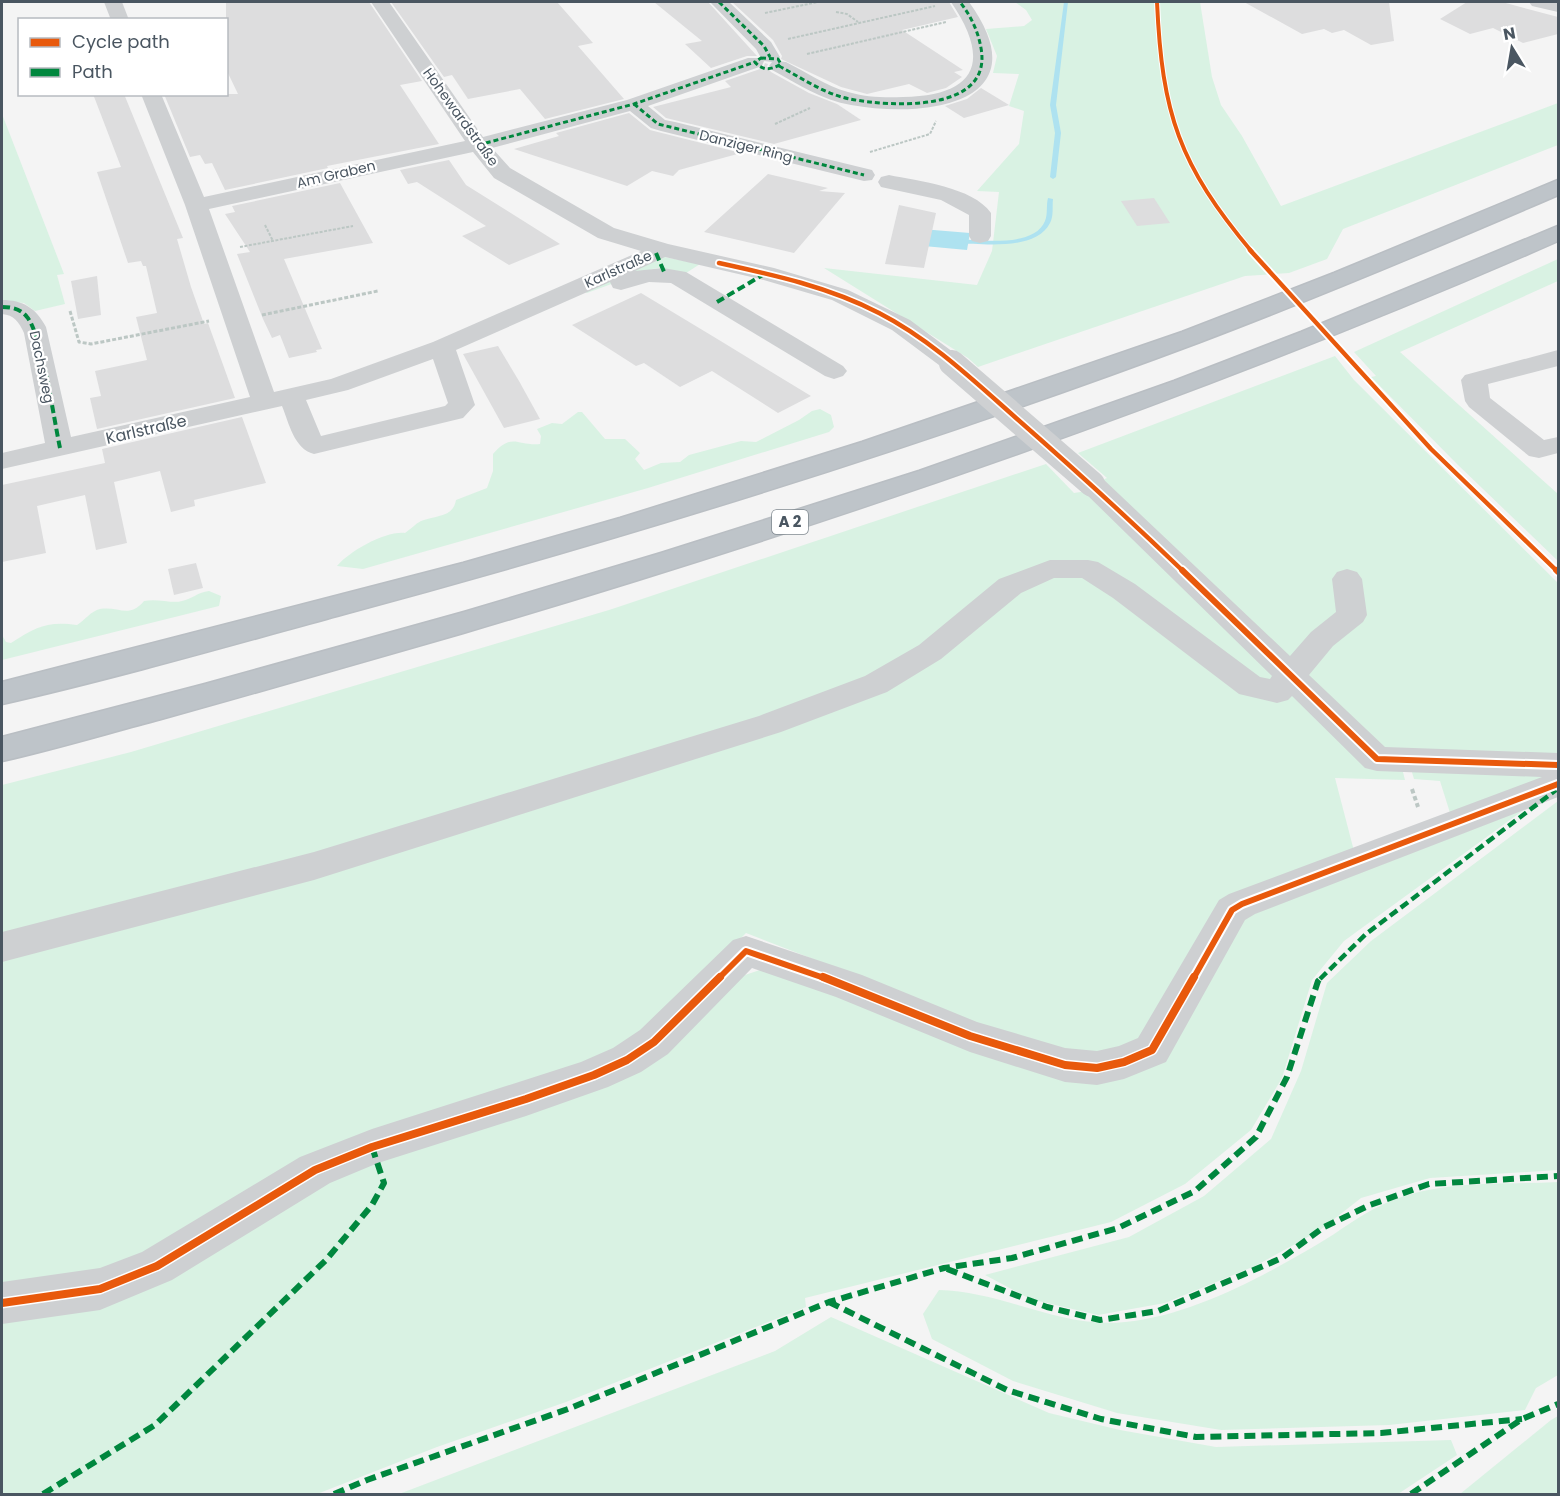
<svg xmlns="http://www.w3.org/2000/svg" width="1560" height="1496" viewBox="0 0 1560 1496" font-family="Poppins,sans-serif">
<rect width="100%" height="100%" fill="#f4f4f4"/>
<g fill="#d9f2e3">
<path d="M1015 2H1200L1212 77 1221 105 1242 136 1281 206 1558 103V145L1343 229 1327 259 1289 273 1245 276 978 367 968 358 824 268 977 285 992 251 999 192 977 191 1019 144 1024 111 1009 106 1019 74 993 73 997 56 986 29 1024 26 1032 20 1026 10Z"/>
<path d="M2 114 64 274 57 275 65 304 35 311 24 303 2 301Z"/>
<path d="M664 257 700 264 683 275 659 268 652 269 587 293 584 291Z"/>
<path d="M1558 259V281L1400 352 1558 494V561L1458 465 1371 377 1376 376 1354 352Z"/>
<path d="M1335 356 1354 380 1558 583V757L1383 753 1098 482 1107 478 1078 453Z"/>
<path d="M820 409 831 415 834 427 829 432 648 488 363 569 337 566C350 551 385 531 405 533 411 529 415 524 421 521 436 515 453 518 456 500L487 488 493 471V454C512 432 517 446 540 444L541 436 537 429 552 423 562 424 578 412H582L605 439H625L640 453 635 459 644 470 661 463 680 462 689 455 741 441 756 442 799 420 812 411Z"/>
<path d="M1046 464 1074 493 1087 491 1402 768 1405 780 1335 778 1354 851 1227 898 1140 1041 1103 1054 1060 1055 746 933 632 1048 114 1268 35 1288 2 1293V785L131 752 609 610Z"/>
<path d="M209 591 221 596 219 606 2 660V635L6 642 11 643C36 627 47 621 77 625 85 620 91 611 100 609 119 606 129 619 144 601 158 598 172 604 182 601 192 599 198 592 209 591Z"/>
<path d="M1435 767 1558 770V773L1451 816 1440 781 1414 779 1411 769Z"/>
<path d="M1558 801V1170L1430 1178 1361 1198 1319 1231 1255 1266 1165 1303 1098 1315 1030 1299 985 1275 1129 1237 1204 1196 1271 1139 1301 1071 1327 983 1371 941Z"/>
<path d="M1525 809 1344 941 1312 980 1282 1078 1251 1130 1185 1184 1111 1222 805 1298 806 1307 566 1402 437 1447 317 1494H2V1313L18 1311 312 1184 570 1094 727 981 760 970 1137 1072 1243 918Z"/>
<path d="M1558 1182V1375L1536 1388 1525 1410 1389 1425 1221 1430 1117 1413 1013 1381 932 1339 923 1314 939 1290C1002 1291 1061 1329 1125 1322 1191 1316 1262 1277 1318 1244 1339 1232 1358 1216 1380 1206 1433 1179 1500 1185 1558 1182Z"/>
<path d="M831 1317 1049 1413 1120 1430 1216 1447 1451 1440 1457 1455 1398 1494H399L775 1351Z"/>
<path d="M1558 1416V1494H1460L1551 1420Z"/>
</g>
<path fill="#aee2f0" d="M897 227 970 233 967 250 891 243Z"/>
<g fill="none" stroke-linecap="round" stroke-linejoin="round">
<g fill="#aee2f0" fill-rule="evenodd">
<path d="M1064 2H1068L1056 105 1061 133 1056 177 1053 179 1050 177 1055 133 1050 105Z"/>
<path d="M1048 198 1053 199C1052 206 1054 216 1050 223 1036 251 983 244 957 243L954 241 957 239C980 240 1034 248 1045 221 1048 214 1046 205 1048 198Z"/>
</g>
</g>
<g fill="#ddddde">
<path d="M226 2H369L422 81 400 85 439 144 327 166 328 168 225 190 212 163 205 164 200 155 190 157 164 94H238L226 69Z"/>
<path d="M391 2H557L593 43 578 46 624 99 545 119 520 89 468 99 452 75 444 77Z"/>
<path d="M654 2H708L757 56H747L711 68 685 44 702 41Z"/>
<path d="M732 2H949L958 17 902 30 963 70 954 72 962 77 946 88 927 93 909 84 867 94 841 87 781 59 782 56 773 40Z"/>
<path d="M1244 2H1389L1394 41 1371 45 1344 30 1332 33 1324 29 1302 34Z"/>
<path d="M1467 2H1502L1558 17V34L1523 43 1493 28 1470 34 1440 19Z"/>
<path d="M765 63 768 64 767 67 771 72 809 93 837 104 861 120 774 144 666 118 653 107 731 87 725 81 763 68Z"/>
<path d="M981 88 1009 105 964 118 945 106 967 99Z"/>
<path d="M93 94H124L183 238 177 239 191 287 204 324 208 323 235 398 97 429 90 398 101 396 95 371 147 360 136 317 157 313 146 266H143L141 261 128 263 97 172 121 167Z"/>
<path d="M629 113 650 130 741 153 679 170 673 176 652 171 627 186 514 149 559 136 556 133Z"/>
<path d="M449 160 466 185 560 244 509 265 462 236 486 226 417 182 408 184 400 170Z"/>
<path d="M768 174 828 188 819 191 845 193 794 253 704 232Z"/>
<path d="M340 183 373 243 284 259 322 349 316 350 317 352 289 358 280 335 272 338 263 319 237 254 250 252 225 214 235 212 232 206Z"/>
<path d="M1154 198 1170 223 1137 226 1121 201Z"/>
<path d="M899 205 936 213 924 268 885 264Z"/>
<path d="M97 276 101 315 78 319 71 281Z"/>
<path d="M641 293 719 340 811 396 778 413 712 371 680 387 644 363 636 366 572 325Z"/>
<path d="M498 346 519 381 540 419 504 428 463 354Z"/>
<path d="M242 417 266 483 194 500 195 506 171 512 160 471 114 482 127 543 96 550 85 495 37 506 46 553 2 562V485L105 463 102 449Z"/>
<path d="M196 563 203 588 174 595 168 569Z"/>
</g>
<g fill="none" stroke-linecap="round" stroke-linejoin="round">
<defs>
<g id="highway">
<path d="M1558 180V195C1440 246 1321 296 1200 342 920 447 633 536 344 614 231 645 116 678 2 704V682L463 563 620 518 862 442 1182 332 1334 273Z"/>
<path d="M1558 226V241C1202 397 836 523 463 633 363 662 262 691 161 719 108 733 55 749 2 761V737L205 684 464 612 661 553 919 471 1174 381 1301 332Z"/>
</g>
</defs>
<use href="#highway" stroke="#b9bec3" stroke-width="3"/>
<g stroke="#bcc7c4" stroke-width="2" stroke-dasharray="3 1.5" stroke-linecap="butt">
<path d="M836 12 847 14 858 22"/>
<path d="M765 13 818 2"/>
<path d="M788 39 935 6"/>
<path d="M807 54 946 22"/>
<path d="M775 124 810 108"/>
<path d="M870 152 930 134 936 121"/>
<path d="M265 225 273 241"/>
<path d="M240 247 353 226"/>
</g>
<g stroke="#bcc7c4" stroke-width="3" stroke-dasharray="4 2" stroke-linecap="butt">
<path d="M70 311 79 342 91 344 209 321"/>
<path d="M262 315 378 291"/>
</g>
<path stroke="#bcc7c4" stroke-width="4" stroke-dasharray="4.5 3" stroke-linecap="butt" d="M1412 789 1418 807"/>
<g fill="#ced0d2" fill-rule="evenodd">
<path d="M104 2H122L129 20H111Z"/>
<path d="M371 2H389L483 137 627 100 748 58H761L756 49 710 2H729L771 42 780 57 777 61 786 62C806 72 826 86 848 92 865 97 885 98 903 97 976 96 992 62 951 2H969C1042 103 927 119 851 105 822 100 798 84 772 70L769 66 772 62 764 61 762 66 648 106 665 120 675 122 872 170 875 175 872 180 864 181 661 131 651 128 630 111 492 148 510 168 614 228 668 244 774 268 848 290 910 320 961 358 965 363 961 368 952 371 943 368 892 330 832 300 760 279 665 257 635 271 663 268 686 272 843 366 847 371 843 376 834 379 825 376 671 283 649 282 621 290 613 288 610 282 456 350 475 405 463 418 314 454C294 449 289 423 282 406L2 469V453L45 443 24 333C19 322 14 315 2 314V300C23 300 36 308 46 327L71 437 250 397 185 205 141 94H161L204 197 465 141ZM473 152 494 178 598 238 641 251 433 342 331 379 274 392 209 209ZM433 359 448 403 445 406 321 436 306 400 348 390Z"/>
<path d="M1529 2H1558V12L1532 6Z"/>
<path d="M889 175C918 181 973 187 991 213V236L988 241 980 243 972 241 969 236V215L941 200 881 187 878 182 881 177Z"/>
<path d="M1558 350V366L1488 384 1490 398 1544 440 1558 437V453L1539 458 1529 456 1469 407 1465 401 1461 380 1465 375Z"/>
<path d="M1092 476 1102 478 1290 656 1311 632 1336 612 1332 579 1337 572 1347 569 1357 572 1362 579 1367 615 1363 622 1333 646 1309 675 1385 747 1558 753V797L1255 914 1245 920 1166 1062 1124 1079 1097 1085 1065 1082 970 1052 836 997 752 968 668 1054 641 1072 608 1087 526 1116 378 1163 330 1183 172 1280 100 1310 2 1324V1282L100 1268 142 1252 300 1157 372 1129 581 1062 613 1048 640 1030 733 940 746 936 862 975 977 1022 1065 1048 1097 1051 1119 1046 1138 1038 1219 900 1229 894 1542 777 1377 771 1365 768 1292 696 1288 700 1277 703 1239 694 1113 598 1082 578H1054L1021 593 941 659 887 692 781 732 314 880 2 962V932L314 852 759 716 865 676 919 645 999 579 1050 560H1088L1098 562 1135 584 1260 677 1270 679 1272 676 1082 490 1078 484 1082 478Z"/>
</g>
<use href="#highway" fill="#bec4c9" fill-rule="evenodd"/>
<path stroke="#ced0d2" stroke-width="26" d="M952 363 1092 484"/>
<g stroke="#00873e" stroke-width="3" stroke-dasharray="5 3" stroke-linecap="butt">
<path d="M719 2 764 46 770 57"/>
<path d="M761 58 778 59 781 64C772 70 762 71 755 62Z"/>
<path d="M779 66C802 78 824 94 850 99 891 107 993 113 981 48 978 31 971 16 960 2"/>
<path d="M634 104 658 124 864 175"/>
<path d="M478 145 634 104 755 62"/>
</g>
<g stroke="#00873e" stroke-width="4" stroke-dasharray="8 4" stroke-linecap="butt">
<path d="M656 253 665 274"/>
<path d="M717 302 766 273"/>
<path d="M2 307C12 307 21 309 27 317 42 335 54 420 60 448"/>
</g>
<path stroke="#00873e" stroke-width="4.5" stroke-dasharray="9 4.5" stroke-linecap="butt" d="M1320 979 1366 934 1556 790"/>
<g stroke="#00873e" stroke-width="6" stroke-dasharray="11 6" stroke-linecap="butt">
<path d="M947 1269 1047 1307 1100 1320 1158 1311 1282 1258 1324 1227 1370 1205 1429 1184 1558 1176"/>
<path d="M829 1302 1007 1390 1101 1419 1196 1437 1381 1433 1522 1419"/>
<path d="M43 1494 155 1425 326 1260 372 1205 384 1183 372 1147"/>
<path d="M334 1494 367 1480 568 1409 829 1302 944 1268 1012 1258 1118 1228 1195 1191 1256 1137 1287 1077 1318 981 1322 977"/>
<path d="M1411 1494 1522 1419 1558 1404"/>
</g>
<defs>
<path id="cycleway-far3" d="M1157 2C1162 114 1179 165 1252 252"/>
<g id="cycleway-far2">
<path d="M1250 250 1431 449 1558 572"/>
<path d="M719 263C774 275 829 287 879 313 930 339 973 380 1016 418 1073 468 1129 519 1184 572"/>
</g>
<g id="cycleway-far1">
<path d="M1182 570 1377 759 1558 765"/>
<path d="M1556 570 1558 572"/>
<path d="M718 979 746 951 827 979"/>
<path d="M1193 979 1232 910 1242 904 1558 784"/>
</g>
<g id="cycleway">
<path d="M823 977 970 1036 1065 1065 1097 1068 1124 1062 1152 1050 1194 977"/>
<path d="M2 1303 100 1289 157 1266 315 1170 372 1147 526 1099 594 1075 627 1060 654 1042 720 977"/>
</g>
</defs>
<use href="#cycleway-far3" stroke="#fff" stroke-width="6"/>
<use href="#cycleway-far2" stroke="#fff" stroke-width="8"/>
<use href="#cycleway-far1" stroke="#fff" stroke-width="10"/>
<use href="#cycleway" stroke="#fff" stroke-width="11"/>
<use href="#cycleway-far3" stroke="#e8590c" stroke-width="4"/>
<use href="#cycleway-far2" stroke="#e8590c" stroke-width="4.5"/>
<use href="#cycleway-far1" stroke="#e8590c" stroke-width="6"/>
<use href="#cycleway" stroke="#e8590c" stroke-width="8"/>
</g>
<g text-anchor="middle" stroke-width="4.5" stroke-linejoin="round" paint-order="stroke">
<g font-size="14" fill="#4a5661" stroke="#fff">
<text transform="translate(461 117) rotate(54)" y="5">Hohewardstraße</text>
<text transform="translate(746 146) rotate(14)" y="5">Danziger Ring</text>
<text transform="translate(336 174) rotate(-13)" y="5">Am Graben</text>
<text transform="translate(618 269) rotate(-24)" y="5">Karlstraße</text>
<text transform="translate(42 367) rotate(78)" y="5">Dachsweg</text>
</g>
<rect fill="#fff" stroke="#808990" stroke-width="1.5" x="772" y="510" width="36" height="24" rx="4.5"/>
<g font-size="15" font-weight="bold" fill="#4a5661">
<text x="790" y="527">A 2</text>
</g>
<g font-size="16" fill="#4a5661" stroke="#fff">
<text transform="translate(146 429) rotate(-13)" y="6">Karlstraße</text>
</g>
</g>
<rect width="1560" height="1496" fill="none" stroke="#4a5661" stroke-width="6"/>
<rect x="18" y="18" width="210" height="78" fill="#ffffff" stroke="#b7bbc0" stroke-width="1.5"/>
<rect x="30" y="38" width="30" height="9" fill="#e8590c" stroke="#b7bbc0" stroke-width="1.5"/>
<text x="72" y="48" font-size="18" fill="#4a5661">Cycle path</text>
<rect x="30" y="68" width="30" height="9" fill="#00873e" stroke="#b7bbc0" stroke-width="1.5"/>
<text x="72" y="78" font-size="18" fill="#4a5661">Path</text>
<g transform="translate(1512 48) rotate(349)" stroke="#ffffff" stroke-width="4.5" paint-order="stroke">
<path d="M0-4.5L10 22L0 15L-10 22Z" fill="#4a5661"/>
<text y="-9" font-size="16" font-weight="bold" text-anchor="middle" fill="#4a5661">N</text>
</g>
</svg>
